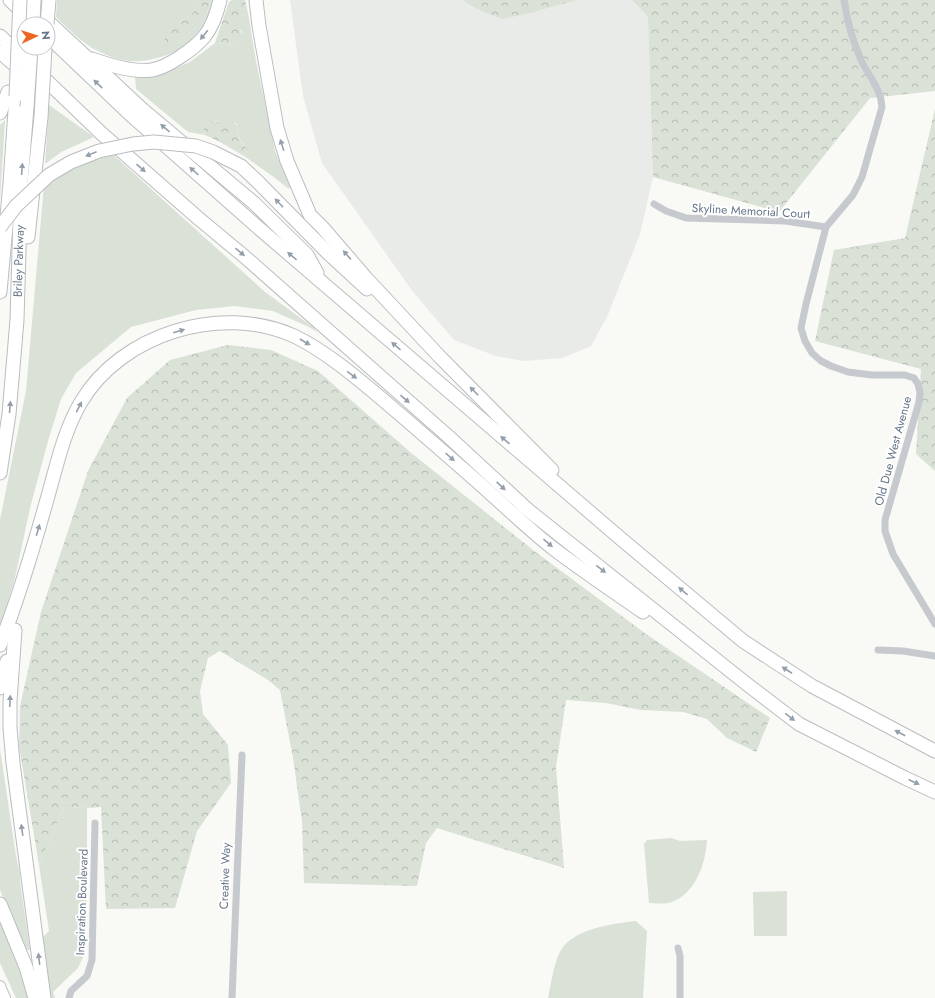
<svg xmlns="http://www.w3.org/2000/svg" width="935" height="998" viewBox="0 0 935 998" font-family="Jost,sans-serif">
<defs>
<pattern id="forest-crowns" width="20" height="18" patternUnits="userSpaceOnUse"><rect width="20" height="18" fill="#dae1d7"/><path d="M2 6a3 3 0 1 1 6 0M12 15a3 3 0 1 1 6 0" fill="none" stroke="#b5bbb4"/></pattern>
</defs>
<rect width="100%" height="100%" fill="#f9f9f6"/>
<path fill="#e9ebe9" d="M290 0H462L475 8 534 12 577 0H629L633 1 648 17 653 177 640 234 607 317 591 346 562 358 524 361 496 356 454 340 413 292 322 163 303 96Z"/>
<g fill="#dae1d7">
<path d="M57 0H199L193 13 178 23 179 43C195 28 206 22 212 0H214C211 16 196 38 183 47 170 55 154 60 140 61 125 63 108 56 96 50 85 45 65 26 56 17Z"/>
<path d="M248 13 256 61 275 151 290 186 289 189 275 178 244 156 248 149C242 142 235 135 238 125L230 120 211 122 203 127 205 135 188 132 136 89 135 77 165 73 190 62 215 43 237 45 242 32 238 26V18Z"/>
<path d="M49 105 94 137 61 152 45 164Z"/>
<path d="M5 120 0 200V125Z"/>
<path d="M109 151 265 292 313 327 317 332 309 327 273 311 235 306 196 310 131 327 76 373 61 399 48 441 30 508 15 578 0 627V520L26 391 44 185 66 168Z"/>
<path d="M0 749 16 856 20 874V881L29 943 30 950H27L25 949 0 890Z"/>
<path d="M64 807 87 808V892L84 955 78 968 53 992 55 998H51L41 939 49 931 39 865Z"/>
<path d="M671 838 680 841 707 840C706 862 696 892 674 901 666 905 656 903 649 903L644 844 647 840Z"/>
<path d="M787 891V936H754L753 892Z"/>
<path d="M0 913 31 998H16L0 963Z"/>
<path d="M636 921 647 931 643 998H548C551 984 553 969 558 956 568 929 611 924 636 921Z"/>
</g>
<g fill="url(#forest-crowns)">
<path d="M199 0H212C206 22 195 28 179 43L166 42 164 36 178 23 193 13Z"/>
<path d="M232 0H245L248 13 238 18C238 27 242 32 242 40L237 45 215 43 229 2Z"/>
<path d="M462 0H577L534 12 502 19 475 8Z"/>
<path d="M629 0H935V91L870 98 779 212 653 177 648 17 633 1Z"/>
<path d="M935 109V471L916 454 921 369 815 341 834 250 905 238Z"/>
<path d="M221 117 230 120 238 126C235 135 242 143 248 149L244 156 220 142 205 135 203 127 211 122H218Z"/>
<path d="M228 345 271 350 318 371 410 452 533 550 646 634 770 718 756 752 727 738 707 719 683 712 641 710 606 703 566 700 556 767 564 868 437 828 426 843 417 886 304 883 302 821 293 758 280 690 268 680 220 651 208 658 200 691 203 714 228 745 231 783 197 831 175 908 106 909 101 807 87 808 64 807 39 865 19 746 20 706 41 612 88 471 127 398 170 360Z"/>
</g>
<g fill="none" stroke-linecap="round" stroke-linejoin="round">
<defs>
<path id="secondary" d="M0 986 5 998"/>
<g id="motorway">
<path d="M10 0 35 24"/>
<path d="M25 0 143 110 254 203 307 255 317 273"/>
<path d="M256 0 259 26 277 128 287 161 310 215 323 228 366 278 439 356 552 470"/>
<path d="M0 36 101 133 198 218 245 257 449 437 528 510 748 685 799 724 905 778 935 792"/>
<path d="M48 36 133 117 254 224 620 538 743 641 812 686 935 751"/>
<path d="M0 52 24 73"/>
<path d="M92 59C109 65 134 73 152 70 168 67 194 49 204 37 213 26 217 13 220 0"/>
<path d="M0 113 8 92"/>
<path d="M258 182 328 253 367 289"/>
<path d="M28 237 41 117"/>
<path d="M0 292 10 183 16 96"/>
<path id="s1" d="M0 473 9 414 17 320 21 182 27 107"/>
<path d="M15 630 10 701V728L13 763 44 998"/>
<path d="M0 645C19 597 34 546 48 496 57 464 64 431 81 402 121 334 221 303 294 336 324 350 357 378 382 399 415 427 447 455 479 483 504 505 528 529 554 549 583 571 613 591 643 612"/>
<path d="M0 688 7 661"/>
<path d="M0 904 26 967 35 998"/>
</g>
</defs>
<use href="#secondary" stroke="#babfc4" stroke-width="12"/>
<use href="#motorway" stroke="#babdc1" stroke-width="15"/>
<g stroke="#c6c9ce" stroke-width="7">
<path d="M844 0C847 21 853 42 862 62 870 78 881 89 882 107L862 177 853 195 826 227 806 304 801 328 805 341 812 353 821 361 831 366 848 372 872 375H905L914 378 918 384 920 393 919 402 885 520V531L893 554 935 624"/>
<path d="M654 204 666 211 686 218 785 221 826 227"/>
<path d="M878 650 903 651 935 656"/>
<path d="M678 948 680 956V998"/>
<path d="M69 998 71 991 87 976 92 960 95 823"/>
<path d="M232 998 242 755"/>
</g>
<use href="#secondary" stroke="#fff" stroke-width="10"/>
<use href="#motorway" stroke="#fff" stroke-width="13"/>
<defs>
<g id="motorway-bridge">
<path d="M33 24 34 0"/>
<path d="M47 24 49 0"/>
<path d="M16 96 20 0"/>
<path d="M27 107 31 48"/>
<path d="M41 117 45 48"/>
<path d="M0 227 16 206 49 175 71 162 99 151 133 144 154 142 196 146 213 152 241 166 258 182"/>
</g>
</defs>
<use href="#motorway-bridge" stroke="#babdc1" stroke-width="15" stroke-linecap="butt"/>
<use href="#motorway-bridge" stroke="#fff" stroke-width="13"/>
</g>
<defs><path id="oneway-solid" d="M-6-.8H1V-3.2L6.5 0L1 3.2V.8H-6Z"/></defs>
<g fill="#949fac">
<use href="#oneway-solid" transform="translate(204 35) rotate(129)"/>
<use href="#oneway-solid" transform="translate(98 84) rotate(-136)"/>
<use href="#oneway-solid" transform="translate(165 128) rotate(-140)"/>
<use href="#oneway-solid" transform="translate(282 145) rotate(-108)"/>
<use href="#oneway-solid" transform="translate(91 154) rotate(158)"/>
<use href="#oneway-solid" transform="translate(141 168) rotate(41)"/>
<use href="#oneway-solid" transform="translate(22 169) rotate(-86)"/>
<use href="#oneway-solid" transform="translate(194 171) rotate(-138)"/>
<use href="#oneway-solid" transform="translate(279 203) rotate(-134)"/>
<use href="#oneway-solid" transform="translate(240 252) rotate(40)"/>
<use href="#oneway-solid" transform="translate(347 255) rotate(-131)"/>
<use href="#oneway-solid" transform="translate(292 256) rotate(-140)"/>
<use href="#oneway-solid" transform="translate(179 331) rotate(-16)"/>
<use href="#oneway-solid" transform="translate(305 342) rotate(30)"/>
<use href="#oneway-solid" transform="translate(396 346) rotate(-139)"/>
<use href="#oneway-solid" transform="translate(352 375) rotate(36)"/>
<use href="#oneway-solid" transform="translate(474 391) rotate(-135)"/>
<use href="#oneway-solid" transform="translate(405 399) rotate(41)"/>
<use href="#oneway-solid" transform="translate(10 407) rotate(-85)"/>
<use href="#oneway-solid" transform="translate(79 407) rotate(-63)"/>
<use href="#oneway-solid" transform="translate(505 440) rotate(-139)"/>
<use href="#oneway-solid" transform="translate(450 457) rotate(42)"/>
<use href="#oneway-solid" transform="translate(501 486) rotate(43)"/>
<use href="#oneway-solid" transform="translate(38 530) rotate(-73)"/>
<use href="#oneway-solid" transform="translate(548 543) rotate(40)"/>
<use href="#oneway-solid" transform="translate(601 569) rotate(38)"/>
<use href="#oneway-solid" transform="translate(683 591) rotate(-140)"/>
<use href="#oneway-solid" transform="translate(787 670) rotate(-147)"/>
<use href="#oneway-solid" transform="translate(10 701) rotate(-88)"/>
<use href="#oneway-solid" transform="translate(790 717) rotate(37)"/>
<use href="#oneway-solid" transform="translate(900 733) rotate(-152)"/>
<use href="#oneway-solid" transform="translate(914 782) rotate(25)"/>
<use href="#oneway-solid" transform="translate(22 830) rotate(-98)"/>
<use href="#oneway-solid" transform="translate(39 959) rotate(-97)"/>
</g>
<g text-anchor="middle" stroke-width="4" stroke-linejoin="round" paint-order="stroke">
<g font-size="12" fill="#667689" stroke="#fff">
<text transform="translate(751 211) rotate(3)" y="4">Skyline Memorial Court</text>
<text dy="4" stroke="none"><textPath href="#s1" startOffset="213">Briley Parkway</textPath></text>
<text transform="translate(893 451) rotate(-75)" y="4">Old Due West Avenue</text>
<text transform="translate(225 876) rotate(-88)" y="4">Creative Way</text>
<text transform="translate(82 902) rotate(-88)" y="4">Inspiration Boulevard</text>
</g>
</g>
<g transform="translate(36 36) rotate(86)"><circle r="19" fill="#ffffff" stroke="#c2c8d0"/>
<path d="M0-3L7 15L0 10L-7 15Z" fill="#ee6521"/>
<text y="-6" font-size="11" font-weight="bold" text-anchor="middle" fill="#667689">N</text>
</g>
</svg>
